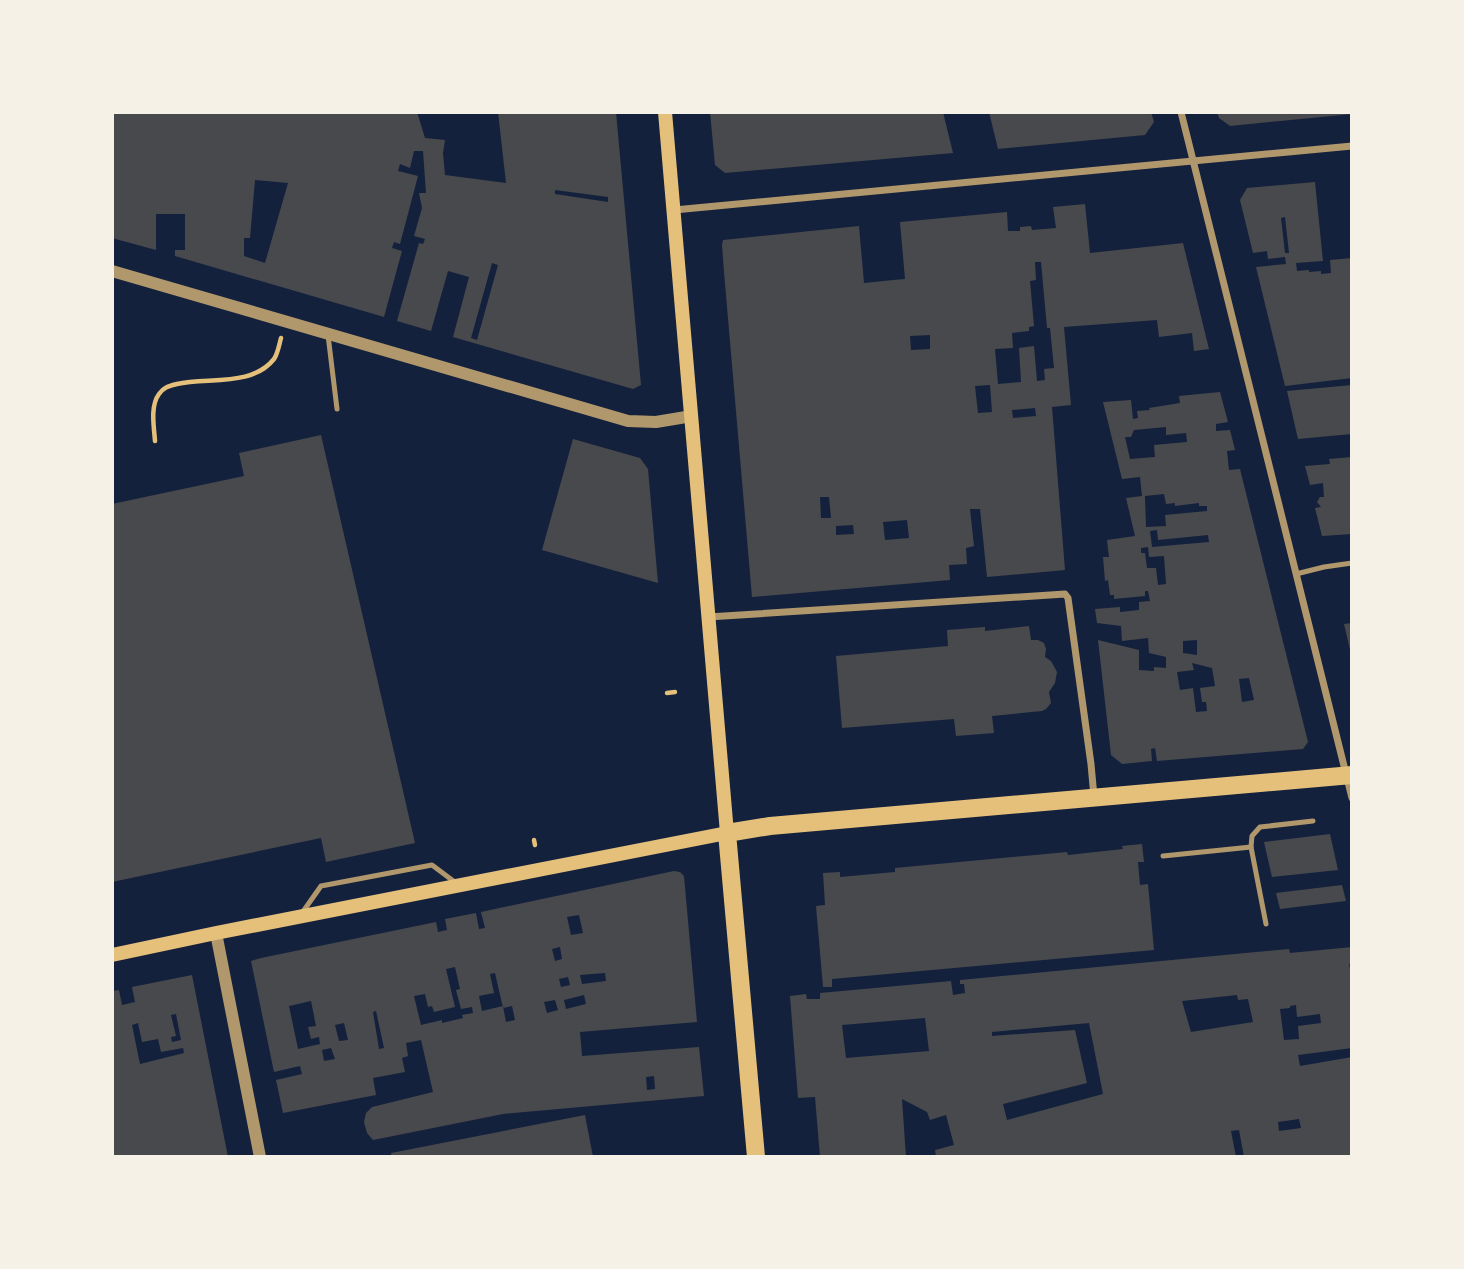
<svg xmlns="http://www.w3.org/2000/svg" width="1464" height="1269" viewBox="0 0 1464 1269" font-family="Barlow,sans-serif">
<rect width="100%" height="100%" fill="#14213d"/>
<g fill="#48494c" fill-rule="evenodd">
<path d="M112 112H417L425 138 445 140 443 153 445 175 506 183 498 112H616L641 385 633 389 453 337 469 277 448 271 431 331 397 321 419 243 423 244 425 239 414 236 422 208 419 193H426L423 151H414L410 168 400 164 398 171 418 176 400 244 394 242 392 248 402 251 384 317 175 256V250H185V214H156V250L112 238ZM255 180 288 183 265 263 244 256V238H250ZM555 190 608 197V202L555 194ZM492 263 498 265 477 340 471 338Z"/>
<path d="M710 112H943L953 153 725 173 715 165Z"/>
<path d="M989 112H1151L1154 122 1145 135 998 149Z"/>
<path d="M1217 112H1352V114L1230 126 1219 118Z"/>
<path d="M1315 182 1323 261 1296 263 1297 271 1309 270V272L1321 271V274L1331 273 1330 260 1352 258V378L1285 386 1256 267 1286 264 1285 257 1268 259 1267 251 1253 253 1240 200 1247 188ZM1285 217 1289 253H1285L1281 218Z"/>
<path d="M1085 204 1090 253 1183 243 1209 349 1194 351 1192 333 1159 337 1157 320 1064 327 1071 405 1052 407 1065 570 987 577 980 509H970L974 546 966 548 967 564 949 565 950 580 752 597 724 272 722 245 723 240 859 226 864 283 893 280 905 279 900 222 1007 212 1008 231H1020V227L1031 226 1032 230 1056 228 1053 207ZM1035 262H1041L1047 328H1050L1054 368 1044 369 1045 380 1037 381 1034 346 1019 348 1021 382 998 384 995 349 1013 348 1012 333 1029 331V327L1034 326 1030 281 1036 280ZM930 335V349L911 350 910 336ZM990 385 992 412 978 413 975 386ZM1035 408 1036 416 1013 418 1012 410ZM820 497H829L831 518H821ZM907 520 909 538 885 540 883 522ZM853 525 854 534 836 535V526Z"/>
<path d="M1352 385V434L1298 439 1287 391Z"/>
<path d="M1220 392 1228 422 1216 424V431L1230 430 1235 450 1227 451 1229 470 1240 469 1308 742 1303 749 1157 761 1155 748 1151 749 1152 761 1122 764 1111 755 1098 640 1139 650V670L1154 671V667L1166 668V657L1149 653 1148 638 1122 641 1121 626 1097 623 1095 609 1120 607V612L1139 610V602L1150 601 1148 591H1145V596L1114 599V595H1110L1108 580 1105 581 1103 557H1109L1107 540 1135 536 1126 498 1142 496 1140 477 1122 479 1103 402 1131 400 1133 419 1138 418 1137 411 1150 410 1149 408 1180 403 1179 396ZM1166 427V435L1186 433 1187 442 1154 445 1155 457 1130 459 1125 437H1131L1134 430ZM1164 494 1166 504 1175 503V506L1199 503V506H1207V511L1165 515 1166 526 1146 527 1145 496ZM1157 530 1158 540 1208 535 1209 542 1152 547 1150 531ZM1148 547 1149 557 1164 556 1166 584 1158 585 1156 568H1147L1145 553H1141V548ZM1197 640V655L1183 653V641ZM1192 663 1212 668 1215 686 1200 688 1202 702H1206L1207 711 1196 712 1193 688 1180 690 1177 672 1194 670ZM1249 678 1254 700 1242 702 1239 679Z"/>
<path d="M321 435 415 843 326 862 321 838 112 882V504L244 476 239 453Z"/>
<path d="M573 439 640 458 648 469 658 583 542 550Z"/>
<path d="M1352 457V534L1322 536 1315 508 1321 507 1317 502 1320 497H1324L1323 483 1310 485 1305 466 1330 464 1329 459Z"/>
<path d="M1352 623V654H1351L1344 624Z"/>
<path d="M1029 626 1031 640H1038L1044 643 1046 649 1045 657 1051 661 1057 672 1055 683 1049 692 1051 703 1046 709 1042 711 992 716 994 733 956 736 954 719 842 728 836 656 948 646 947 630 985 627V631Z"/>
<path d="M1330 834 1338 870 1272 877 1264 842Z"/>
<path d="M1142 844 1144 862H1138L1140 885 1148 884 1154 950 832 979V987H823L816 906 825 905 823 873 840 872V877L895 872V868L1067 852 1068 855 1123 849 1122 846Z"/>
<path d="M674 871 680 872 684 876 697 1022 580 1032 582 1056 699 1047 704 1096 503 1114 373 1140 367 1133 364 1122 366 1113 372 1107 433 1092 421 1040 406 1043 408 1056 402 1058 405 1072 373 1078 376 1095 283 1113 276 1080 302 1074 300 1066 274 1072 251 961 261 958 436 922 438 932 447 930 445 919 476 913 479 929 485 928 481 912ZM579 915 583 933 571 935 567 917ZM560 947 562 959 555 961 552 949ZM455 967 460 989 456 990 461 1009 472 1007 473 1013 462 1015 463 1018 442 1023V1020L421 1025 414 996 425 994 428 1007 432 1006 434 1012 455 1007 446 969ZM495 973 503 1008 512 1006 515 1020 506 1022 503 1006 482 1011 479 996 494 993 490 974ZM605 973 606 981 582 984 580 975ZM568 977 570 985 561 987 559 979ZM584 995 586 1004 566 1009 564 1000ZM555 1000 558 1010 547 1013 544 1002ZM311 1001 316 1026 308 1027 311 1039 319 1037 320 1044 298 1049 289 1006ZM376 1011 384 1048 379 1049 373 1012ZM344 1023 348 1040 339 1041 335 1025ZM331 1048 335 1059 324 1061 322 1050ZM654 1076 655 1089 647 1090 646 1077Z"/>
<path d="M1342 885 1346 901 1280 909 1276 893Z"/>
<path d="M1352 947V964H1349L1352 978V1048L1298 1055 1300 1066 1352 1057V1157H1244L1239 1130 1231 1131 1236 1157H936L935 1150 954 1145 946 1115 930 1120 927 1112 902 1099 906 1157H820L815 1097 798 1098 790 996 806 994 807 999H820V993L951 981 953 995 965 993 964 984H960V980L1289 949 1290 953ZM1237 995 1238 1000 1248 999 1253 1022 1191 1032 1182 1001ZM1296 1005 1297 1017 1320 1014 1321 1023 1298 1026 1299 1039 1284 1040 1280 1009 1290 1008V1006ZM925 1018 929 1051 846 1058 842 1025ZM1089 1023 1103 1094 1007 1120 1003 1104 1087 1083 1075 1030 992 1036V1032ZM1299 1119 1301 1128 1279 1131 1278 1122Z"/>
<path d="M192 975 228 1157H112V991L119 990 122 1005 135 1002 132 987ZM176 1014 181 1040 172 1042 171 1037 176 1036 171 1015ZM138 1023 142 1042 158 1039 161 1052 183 1048 184 1053 140 1064 132 1025Z"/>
<path d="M585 1115 593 1157H392L391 1153Z"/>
</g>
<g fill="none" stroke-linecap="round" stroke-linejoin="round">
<g stroke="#e5c07b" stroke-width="4.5">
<path d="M155 441C154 427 150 406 159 394 164 387 169 386 177 384 208 377 252 387 274 359 278 353 279 345 281 338"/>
<path d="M667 693 675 692"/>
<path d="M534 840 535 845"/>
</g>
<g stroke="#b1986c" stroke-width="5">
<path d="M328 335 337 409"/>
<path d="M1296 574 1324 567 1352 563"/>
<path d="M1251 847 1252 836 1260 827 1313 821"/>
<path d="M1163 856 1251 847 1266 924"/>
<path d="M302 913 321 886 432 865 456 883"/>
</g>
<g stroke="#b1986c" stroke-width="7">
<path d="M1181 112 1352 798"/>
<path d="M674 210 1352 146"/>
<path d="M708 617 1065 594 1068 598 1091 764 1094 797"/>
</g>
<g stroke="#b1986c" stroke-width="12">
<path d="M112 271 628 421 656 422 692 416"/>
<path d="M216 933 260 1157"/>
</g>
<path stroke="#e5c07b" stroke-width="14" d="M112 955 216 933 727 833 665 112"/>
<path stroke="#e5c07b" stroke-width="18" d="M756 1157 727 833 770 826 1352 775"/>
</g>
<rect width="1464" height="1269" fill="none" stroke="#f6f1e7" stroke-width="228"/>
</svg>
